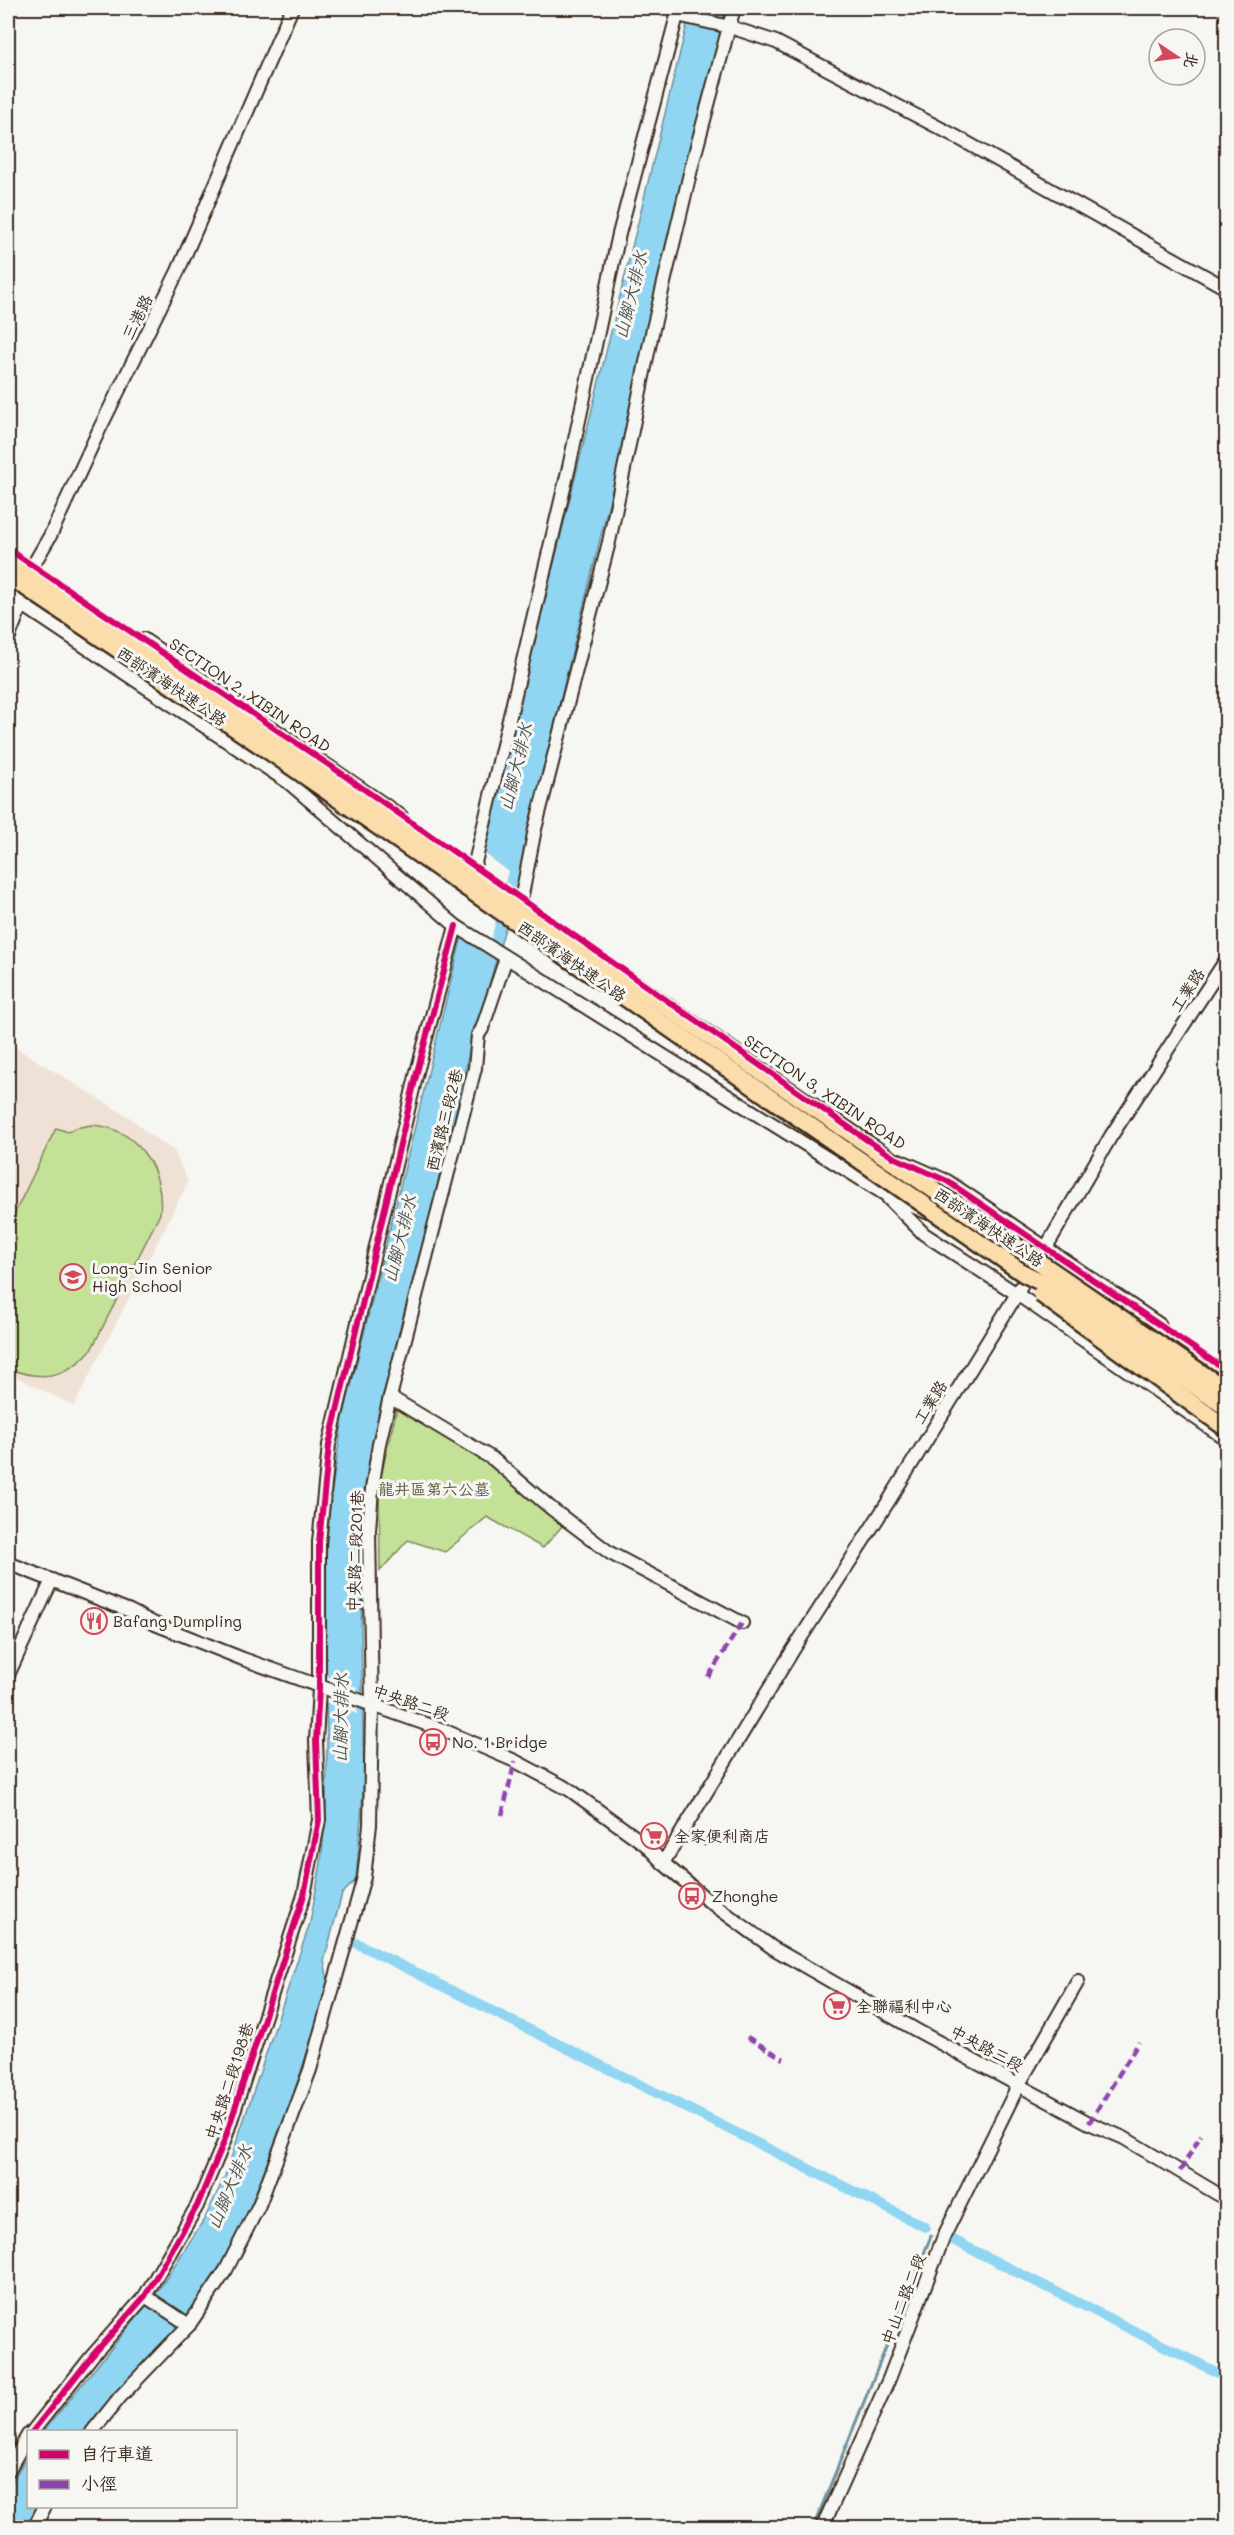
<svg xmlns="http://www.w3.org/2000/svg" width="1234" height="2535" viewBox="0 0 1234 2535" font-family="Mali,'LXGW WenKai TC',sans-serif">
<rect width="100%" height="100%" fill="#f6f6f2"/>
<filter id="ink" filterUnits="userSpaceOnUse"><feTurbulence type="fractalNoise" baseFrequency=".0167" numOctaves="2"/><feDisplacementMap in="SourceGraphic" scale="12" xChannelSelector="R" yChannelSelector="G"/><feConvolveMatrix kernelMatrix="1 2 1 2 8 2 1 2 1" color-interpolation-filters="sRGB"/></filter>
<g filter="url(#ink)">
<path fill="#f0e1d6" d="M8 1043 132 1119 147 1133 174 1151 188 1182 74 1406 8 1373Z"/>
<g fill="#c4e198" stroke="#80865b" stroke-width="1.5">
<path d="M91 1125C137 1127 165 1170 160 1214L91 1350C66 1378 42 1382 8 1368V1227L56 1128 68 1132 75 1128Z"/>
<path d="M397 1408 515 1474 563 1525 543 1548 487 1517 445 1552 408 1540 380 1571 379 1484Z"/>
</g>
<g fill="#90d6f2" stroke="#6e919d" stroke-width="1.5">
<path d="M691 8H731L549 746 518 881 479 1022 475 1026 451 1133 378 1416 365 1508 361 1628 364 1780 356 1880 342 1894 324 1961 329 1985 294 2093 243 2226 225 2260 187 2317 170 2338 127 2381 88 2431 43 2432 158 2291 205 2218 225 2176 310 1923 321 1863 326 1810 327 1745 324 1611 326 1555 330 1502 343 1418Z"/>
<path d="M28 2454V2506L38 2507 27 2527H8V2489Z"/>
</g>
<g fill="#f6f6f2">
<path d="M688 8 717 14 714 28 685 21Z"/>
<path d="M481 851 508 871 489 948 462 929Z"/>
<path d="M323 1675 357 1687V1714L323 1701Z"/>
</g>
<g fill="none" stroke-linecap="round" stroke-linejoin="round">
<path stroke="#6e919d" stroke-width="3" d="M813 2528 931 2236"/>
<g stroke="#90d6f2" stroke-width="10">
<path d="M352 1941 925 2227"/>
<path d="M951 2239 1226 2377"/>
</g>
<defs>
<g id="minor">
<path d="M677 15 730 27 776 42 953 135 1226 288"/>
<path d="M29 578 32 567 50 536 100 428 178 271 292 8"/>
<path d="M8 595 288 782 456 926 883 1193 926 1212"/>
<path d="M8 639 24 598"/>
<path d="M143 639 401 816"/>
<path d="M474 867 569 467 619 234 679 8"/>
<path d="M521 900 535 829 609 542 652 333 692 165 734 8"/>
<path d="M899 1160 947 1181 1160 1325"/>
<path d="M888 1198 924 1234 1017 1294 1226 1439"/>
<path d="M946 1206 979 1234"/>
<path d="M1041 1256 1111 1136 1226 960"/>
<path d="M390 1397 493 1459 552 1509 610 1553 742 1623"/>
<path d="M8 1563 130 1611 155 1624 243 1659 443 1730 515 1761 570 1790 646 1845 663 1863 706 1899 773 1948 916 2030 1089 2123 1124 2138 1226 2199"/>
<path d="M8 1675 52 1580"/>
<path d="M663 1863 793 1650 888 1502 1017 1294 1030 1270"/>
<path d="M145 2296 189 2325"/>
<path d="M32 2432 92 2356 145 2296 197 2206 224 2142 304 1895 319 1820 316 1741 319 1688V1542L329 1445 417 1072 456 926"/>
<path d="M92 2432 120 2397 189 2325 226 2270 259 2205 310 2070 364 1877 370 1825 372 1707 369 1530 372 1489 379 1444 390 1397 475 1068 478 1035 482 1029 506 958"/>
<path d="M8 2471 28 2435"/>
<path d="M34 2528 45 2506"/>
<path d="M822 2528 889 2379 944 2236 1019 2084 1078 1981"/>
</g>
<path id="highway" d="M1124 1315 1149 1326 1226 1380"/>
</defs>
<use href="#minor" stroke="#3b2a1e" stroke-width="16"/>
<use href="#highway" stroke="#3b2a1e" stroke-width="21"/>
<use href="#minor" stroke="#f6f6f2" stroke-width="12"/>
<use href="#highway" stroke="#faddab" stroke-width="16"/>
<defs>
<g id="highway-bridge">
<path d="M8 556 1226 1390"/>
<path d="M8 575 278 757 1023 1273 1043 1283 1226 1407"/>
<path d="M1041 1294 1226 1428"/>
</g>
</defs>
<use href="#highway-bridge" stroke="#3b2a1e" stroke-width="21" stroke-linecap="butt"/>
<use href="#highway-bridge" stroke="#faddab" stroke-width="16"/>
<g stroke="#8e44ad" stroke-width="4.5" stroke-dasharray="9 4.5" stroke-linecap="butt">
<path d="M708 1677 742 1623"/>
<path d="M502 1815 515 1761"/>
<path d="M703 1845 715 1837"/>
<path d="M747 2037 784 2059"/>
<path d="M1089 2123 1139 2042"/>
<path d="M1180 2171 1201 2135"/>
</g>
<defs>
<g id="cycleway">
<path d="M8 549 335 769 867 1140 893 1157 947 1181 1226 1370"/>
<path d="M32 2432 92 2356 145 2296 197 2206 224 2142 304 1895 319 1820 316 1741 319 1688V1542L329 1445 417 1072 456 926"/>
</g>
</defs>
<use href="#cycleway" stroke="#f6f6f2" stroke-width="10"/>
<use href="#cycleway" stroke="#d6006c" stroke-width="6"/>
</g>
</g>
<defs>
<symbol id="school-ring" viewBox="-11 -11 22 22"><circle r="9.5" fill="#f6f6f2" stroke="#d1495b" stroke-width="1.5"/><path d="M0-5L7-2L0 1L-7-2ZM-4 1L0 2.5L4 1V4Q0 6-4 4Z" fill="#d1495b"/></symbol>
<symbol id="restaurant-ring" viewBox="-11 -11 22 22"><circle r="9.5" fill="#f6f6f2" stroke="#d1495b" stroke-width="1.5"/><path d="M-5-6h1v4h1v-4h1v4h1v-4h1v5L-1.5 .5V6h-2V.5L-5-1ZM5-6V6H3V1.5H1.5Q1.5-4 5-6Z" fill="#d1495b"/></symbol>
<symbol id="bus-ring" viewBox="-11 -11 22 22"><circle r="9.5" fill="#f6f6f2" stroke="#d1495b" stroke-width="1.5"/><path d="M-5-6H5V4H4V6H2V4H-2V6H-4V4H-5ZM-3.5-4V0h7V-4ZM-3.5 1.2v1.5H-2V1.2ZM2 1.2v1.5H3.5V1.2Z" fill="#d1495b"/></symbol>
<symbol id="supermarket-ring" viewBox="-11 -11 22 22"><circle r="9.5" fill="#f6f6f2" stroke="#d1495b" stroke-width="1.5"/><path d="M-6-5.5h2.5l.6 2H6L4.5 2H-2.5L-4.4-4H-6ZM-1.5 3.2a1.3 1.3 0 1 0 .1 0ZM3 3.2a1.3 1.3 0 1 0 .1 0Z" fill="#d1495b"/></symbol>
</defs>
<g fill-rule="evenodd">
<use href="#school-ring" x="58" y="1262" width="30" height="30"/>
<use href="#restaurant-ring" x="79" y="1606" width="30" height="30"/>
<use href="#bus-ring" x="418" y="1727" width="30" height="30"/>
<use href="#supermarket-ring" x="639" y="1821" width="30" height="30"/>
<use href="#bus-ring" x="677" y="1881" width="30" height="30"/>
<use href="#supermarket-ring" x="822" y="1991" width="30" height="30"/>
</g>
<g text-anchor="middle" stroke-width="6" stroke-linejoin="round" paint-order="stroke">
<g font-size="16" fill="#3b2a1e" stroke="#f6f6f2">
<text transform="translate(137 317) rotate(-64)" y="6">三港路</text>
<text transform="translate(172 686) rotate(34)" y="6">西部濱海快速公路</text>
<text transform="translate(250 695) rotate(34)" y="6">SECTION 2, XIBIN ROAD</text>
<text transform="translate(572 961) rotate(35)" y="6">西部濱海快速公路</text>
<text transform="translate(1187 990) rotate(-57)" y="6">工業路</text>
<text transform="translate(825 1092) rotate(34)" y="6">SECTION 3, XIBIN ROAD</text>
<text transform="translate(444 1120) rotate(-76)" y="6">西濱路三段2巷</text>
<text transform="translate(989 1227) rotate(34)" y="6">西部濱海快速公路</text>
<text transform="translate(930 1402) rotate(-58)" y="6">工業路</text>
<text transform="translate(355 1551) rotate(-88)" y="6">中央路二段201巷</text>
<text transform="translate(411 1702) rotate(19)" y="6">中央路二段</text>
<text transform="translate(987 2048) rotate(28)" y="6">中央路三段</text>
<text transform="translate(229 2081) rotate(-72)" y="6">中央路二段198巷</text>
<text transform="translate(903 2299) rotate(-69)" y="6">中山二路二段</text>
</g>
<g font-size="16" fill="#3b2a1e" stroke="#f6f6f2" text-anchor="start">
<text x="92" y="1274">Long-Jin Senior<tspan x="92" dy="18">High School</tspan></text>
<text x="113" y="1627">Bafang Dumpling</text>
<text x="452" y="1748">No. 1 Bridge</text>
<text x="674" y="1842">全家便利商店</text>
<text x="712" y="1902">Zhonghe</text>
<text x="856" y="2012">全聯福利中心</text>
</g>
<g font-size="16" fill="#5d583c" stroke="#f6f6f2">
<text x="434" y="1495">龍井區第六公墓</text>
</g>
<g font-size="18" font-style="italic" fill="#505553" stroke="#f6f6f2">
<text transform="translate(631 295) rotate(-76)" y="6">山腳大排水</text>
<text transform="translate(516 767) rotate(-76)" y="6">山腳大排水</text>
<text transform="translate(400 1239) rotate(-76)" y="6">山腳大排水</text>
<text transform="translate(341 1718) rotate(-89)" y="6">山腳大排水</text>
<text transform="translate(230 2187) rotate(-67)" y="6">山腳大排水</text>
</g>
</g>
<rect width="1234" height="2535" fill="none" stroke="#f6f6f2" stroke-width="30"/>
<rect x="15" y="15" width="1204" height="2505" fill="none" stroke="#3b2a1e" stroke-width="2" filter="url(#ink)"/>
<rect x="27" y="2430" width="210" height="78" fill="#f6f6f2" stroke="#aba49d" stroke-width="1.5"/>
<rect x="39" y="2450" width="30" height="9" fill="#d6006c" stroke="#aba49d" stroke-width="1.5"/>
<text x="81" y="2460" font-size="18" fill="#3b2a1e">自行車道</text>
<rect x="39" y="2480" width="30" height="9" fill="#8e44ad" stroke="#aba49d" stroke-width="1.5"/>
<text x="81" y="2490" font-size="18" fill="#3b2a1e">小徑</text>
<g transform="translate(1177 57) rotate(103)"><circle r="28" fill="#f6f6f2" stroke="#aba49d" stroke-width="1.5"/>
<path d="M0-4.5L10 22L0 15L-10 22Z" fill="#d1495b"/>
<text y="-9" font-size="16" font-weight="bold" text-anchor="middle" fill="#3b2a1e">北</text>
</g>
</svg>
